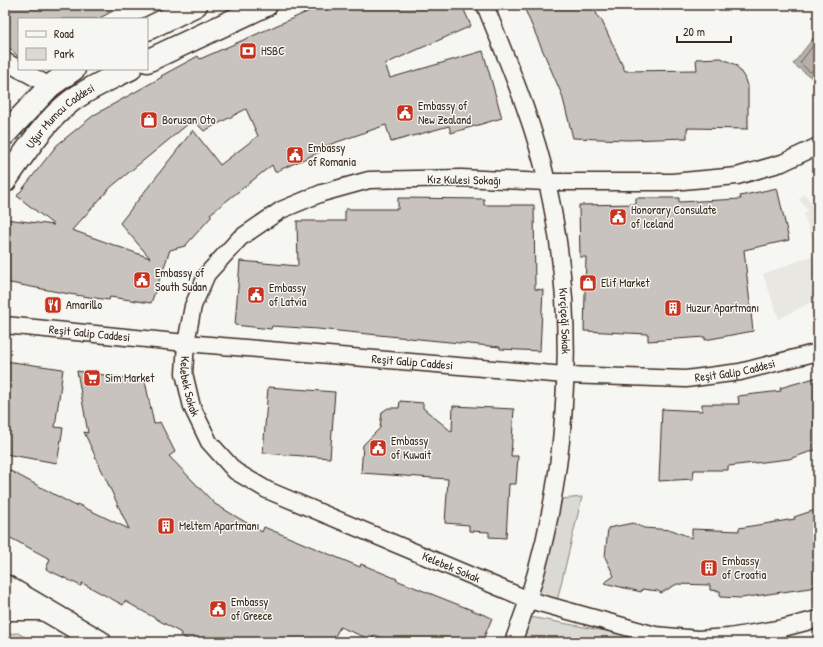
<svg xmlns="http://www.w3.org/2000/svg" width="823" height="647" viewBox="0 0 823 647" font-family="'Patrick Hand',sans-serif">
<rect width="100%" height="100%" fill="#f6f6f2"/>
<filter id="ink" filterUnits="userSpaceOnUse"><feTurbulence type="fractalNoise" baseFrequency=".025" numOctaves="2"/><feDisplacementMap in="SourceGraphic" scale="8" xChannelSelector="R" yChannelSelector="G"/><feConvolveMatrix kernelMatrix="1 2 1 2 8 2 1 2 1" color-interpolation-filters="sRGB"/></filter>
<g filter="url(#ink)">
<path fill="#e8e7e2" d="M805 194 811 203 818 198V298L779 319 763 274 817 254 804 214 808 210 799 199Z"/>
<g fill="#dad9d3" stroke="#8a8278">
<path d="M582 497 557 601 537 595 562 499Z"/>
<path d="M530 617 665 642H521Z"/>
<path d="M18 633 33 642H5V634Z"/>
</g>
<path fill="#b6b0a9" stroke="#857a71" d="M818 32V69L812 78 793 64Z"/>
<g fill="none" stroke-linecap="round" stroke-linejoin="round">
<path stroke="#6c6056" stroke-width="1" d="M818 39 800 63 810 72 818 68"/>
</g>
<g fill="#c8c3be" stroke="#3b2a1e" fill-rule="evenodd">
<path d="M5 5H124L98 19H19V58L11 49 5 52Z"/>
<path d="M323 5H462L471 26 385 64 390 78 483 51 502 118 451 133 449 126 391 142 386 125 320 148 322 151 275 172 272 165 210 214 212 216 185 246 170 250 151 303 110 297 109 300 69 294 5 282V219L54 225 17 196 57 145 94 115 162 77 161 76 198 56 200 59ZM246 109 258 136 220 165 193 130 120 223 150 258 72 230 111 187 193 120 204 131Z"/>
<path d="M523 5H593L599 19H601L625 71 697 70 696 59 721 58 736 65 744 77 748 88V129L687 128V138L628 140 573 138 562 95Z"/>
<path d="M777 188 789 240 744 250 753 331 705 340V337L648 341V334L584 331 586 257H580L579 205 636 204V198H679V202L741 199 740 196Z"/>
<path d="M398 198 484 199V205H534L535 289 543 290 540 351 500 349V347L318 329 272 326 271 329 235 325 240 261 298 266 297 221H345V209H398Z"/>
<path d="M5 361 63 369 55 427 63 428 57 463 5 454Z"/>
<path d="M77 371 145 381 154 424 160 422 175 452 169 456 215 504 262 532 264 527 360 567 361 564 397 579 396 580 492 618 482 642H393L375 635 372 640 340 627 332 642H192L180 635 181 633 125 601 123 605 82 583 81 586 46 569 50 559 5 535V468L76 506 77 504 129 529 84 432 88 433Z"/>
<path d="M818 377V449L789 459 728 466V470H694L693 479 659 481 662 409 702 411V404H739L738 396 781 391 780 388Z"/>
<path d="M268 387 335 392 330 458 263 453Z"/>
<path d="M400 401 423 403V408L452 432 453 406 514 409 511 456H518L516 484H509L506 538 489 537V532L469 531V525L445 523 448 479 361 473 363 445 380 428 382 412 388 408H399Z"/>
<path d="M818 509V585L810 588 741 598 720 597V591L710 590V585L677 584 661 593 658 591 642 589 641 592 604 583 614 576 605 557 608 528 633 523 644 528 672 530 692 538V529L739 531V528L795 519 794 517Z"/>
</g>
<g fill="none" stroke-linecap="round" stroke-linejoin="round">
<defs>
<g id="minor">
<path id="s1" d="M485 5C508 63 533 120 547 182 581 331 568 500 513 642"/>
<path d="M5 61 19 69"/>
<path d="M19 69 50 86"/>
<path id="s2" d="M818 146 782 163 737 176 672 182H547L461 178 369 180 322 193 281 210 240 238 207 274 193 306 186 343 184 373 192 407 209 442 235 471 267 490 529 600 655 635 698 639 729 637 783 628 818 619"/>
<path id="s3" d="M5 325 186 343 565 375 686 379 740 372 818 352"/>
</g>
<g id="secondary">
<path d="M147 29 196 5"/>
<path d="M147 61 266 5"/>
<path d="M5 134 50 86 74 69"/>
<path id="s4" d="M5 181C24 154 44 122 70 102 88 88 110 79 130 69"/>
<path d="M5 586 100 642"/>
<path d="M5 611 9 609H41"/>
</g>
</defs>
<use href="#minor" stroke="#3b2a1e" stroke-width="19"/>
<use href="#secondary" stroke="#3b2a1e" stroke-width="25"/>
<use href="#minor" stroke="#f6f6f2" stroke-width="16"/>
<use href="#secondary" stroke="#f6f6f2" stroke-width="22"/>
</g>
</g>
<defs>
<symbol id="bank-square" viewBox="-11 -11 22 22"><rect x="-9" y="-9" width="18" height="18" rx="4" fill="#c8321e" stroke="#f6f6f2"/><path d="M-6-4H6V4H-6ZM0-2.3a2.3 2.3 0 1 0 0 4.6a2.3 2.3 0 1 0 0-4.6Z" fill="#fff"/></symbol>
<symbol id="civic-square" viewBox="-11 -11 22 22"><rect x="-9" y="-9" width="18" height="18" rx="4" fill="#c8321e" stroke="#f6f6f2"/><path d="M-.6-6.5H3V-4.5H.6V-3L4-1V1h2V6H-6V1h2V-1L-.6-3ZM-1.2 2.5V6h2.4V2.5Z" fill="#fff"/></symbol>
<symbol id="shop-square" viewBox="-11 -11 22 22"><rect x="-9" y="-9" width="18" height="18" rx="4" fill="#c8321e" stroke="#f6f6f2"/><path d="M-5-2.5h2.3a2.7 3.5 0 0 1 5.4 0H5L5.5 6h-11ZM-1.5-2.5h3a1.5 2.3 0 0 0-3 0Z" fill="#fff"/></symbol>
<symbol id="restaurant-square" viewBox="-11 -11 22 22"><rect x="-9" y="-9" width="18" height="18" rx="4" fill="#c8321e" stroke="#f6f6f2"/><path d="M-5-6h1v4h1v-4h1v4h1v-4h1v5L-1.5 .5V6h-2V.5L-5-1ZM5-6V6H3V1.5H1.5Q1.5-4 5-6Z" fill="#fff"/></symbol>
<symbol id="building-square" viewBox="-11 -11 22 22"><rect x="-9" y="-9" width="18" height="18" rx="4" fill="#c8321e" stroke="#f6f6f2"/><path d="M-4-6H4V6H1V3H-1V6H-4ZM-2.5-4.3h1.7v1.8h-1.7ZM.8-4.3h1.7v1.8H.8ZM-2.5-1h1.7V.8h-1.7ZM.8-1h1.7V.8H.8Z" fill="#fff"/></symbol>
<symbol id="supermarket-square" viewBox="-11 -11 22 22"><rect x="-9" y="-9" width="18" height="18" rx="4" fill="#c8321e" stroke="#f6f6f2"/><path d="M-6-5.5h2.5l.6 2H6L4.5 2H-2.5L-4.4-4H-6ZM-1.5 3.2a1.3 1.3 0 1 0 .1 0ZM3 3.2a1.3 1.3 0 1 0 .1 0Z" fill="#fff"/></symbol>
</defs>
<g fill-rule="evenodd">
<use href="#bank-square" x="238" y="41" width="20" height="20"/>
<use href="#civic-square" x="395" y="103" width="20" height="20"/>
<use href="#shop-square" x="139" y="110" width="20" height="20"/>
<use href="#civic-square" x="285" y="145" width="20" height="20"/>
<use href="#civic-square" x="608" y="207" width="20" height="20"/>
<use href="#civic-square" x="132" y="270" width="20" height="20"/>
<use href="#shop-square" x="578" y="273" width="20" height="20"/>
<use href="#civic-square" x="246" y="285" width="20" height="20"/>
<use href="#restaurant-square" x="43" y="295" width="20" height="20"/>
<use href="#building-square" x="663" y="298" width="20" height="20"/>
<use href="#supermarket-square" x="82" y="368" width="20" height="20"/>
<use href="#civic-square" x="368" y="438" width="20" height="20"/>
<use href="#building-square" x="156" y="516" width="20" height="20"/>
<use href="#building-square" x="699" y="558" width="20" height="20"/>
<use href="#civic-square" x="208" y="599" width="20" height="20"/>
</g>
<g text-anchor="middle" stroke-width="3" stroke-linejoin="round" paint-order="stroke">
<g font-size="12" fill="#3b2a1e" stroke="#f6f6f2" text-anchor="start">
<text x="261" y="55">HSBC</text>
<text x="418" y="110">Embassy of<tspan x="418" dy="14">New Zealand</tspan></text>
<text x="162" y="124">Borusan Oto</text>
<text x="308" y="152">Embassy<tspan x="308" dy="14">of Romania</tspan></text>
<text x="631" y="214">Honorary Consulate<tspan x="631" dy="14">of Iceland</tspan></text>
<text x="155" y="277">Embassy of<tspan x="155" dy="14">South Sudan</tspan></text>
<text x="601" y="287">Elif Market</text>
<text x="269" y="292">Embassy<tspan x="269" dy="14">of Latvia</tspan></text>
<text x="66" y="309">Amarillo</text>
<text x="686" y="312">Huzur Apartmanı</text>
<text x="105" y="382">Sim Market</text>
<text x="391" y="445">Embassy<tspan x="391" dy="14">of Kuwait</tspan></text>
<text x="179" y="530">Meltem Apartmanı</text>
<text x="722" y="565">Embassy<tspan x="722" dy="14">of Croatia</tspan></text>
<text x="231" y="606">Embassy<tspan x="231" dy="14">of Greece</tspan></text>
</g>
<g font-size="12" fill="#3b2a1e" stroke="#f6f6f2">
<text dy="4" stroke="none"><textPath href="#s4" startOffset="86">Uğur Mumcu Caddesi</textPath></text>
<text transform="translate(464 180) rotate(1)" y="4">Kız Kulesi Sokağı</text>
<text dy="4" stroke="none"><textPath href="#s1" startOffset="328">Kırçiçeği Sokak</textPath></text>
<text dy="4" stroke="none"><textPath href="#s3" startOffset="85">Reşit Galip Caddesi</textPath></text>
<text dy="4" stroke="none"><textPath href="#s3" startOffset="409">Reşit Galip Caddesi</textPath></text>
<text dy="4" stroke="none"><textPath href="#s3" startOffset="733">Reşit Galip Caddesi</textPath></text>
<text dy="4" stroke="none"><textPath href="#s2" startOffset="763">Kelebek Sokak</textPath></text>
<text dy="4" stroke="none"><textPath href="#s2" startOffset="1099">Kelebek Sokak</textPath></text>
</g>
</g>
<rect width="823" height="647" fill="none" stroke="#f6f6f2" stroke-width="20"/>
<rect x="10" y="10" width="803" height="627" fill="none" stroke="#3b2a1e" stroke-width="1.5" filter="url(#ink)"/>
<rect x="18" y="18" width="130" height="52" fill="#f6f6f2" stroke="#aba49d"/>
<rect x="26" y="31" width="20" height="6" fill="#f6f6f2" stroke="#aba49d"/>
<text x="54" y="38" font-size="12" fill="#3b2a1e">Road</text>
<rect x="26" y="48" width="20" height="12" fill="#dad9d3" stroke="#aba49d"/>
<text x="54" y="58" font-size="12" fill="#3b2a1e">Park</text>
<path d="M677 36v6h54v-6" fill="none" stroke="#3b2a1e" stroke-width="2"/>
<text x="683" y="36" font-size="12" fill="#3b2a1e" stroke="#f6f6f2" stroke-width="3" paint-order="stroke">20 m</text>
</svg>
